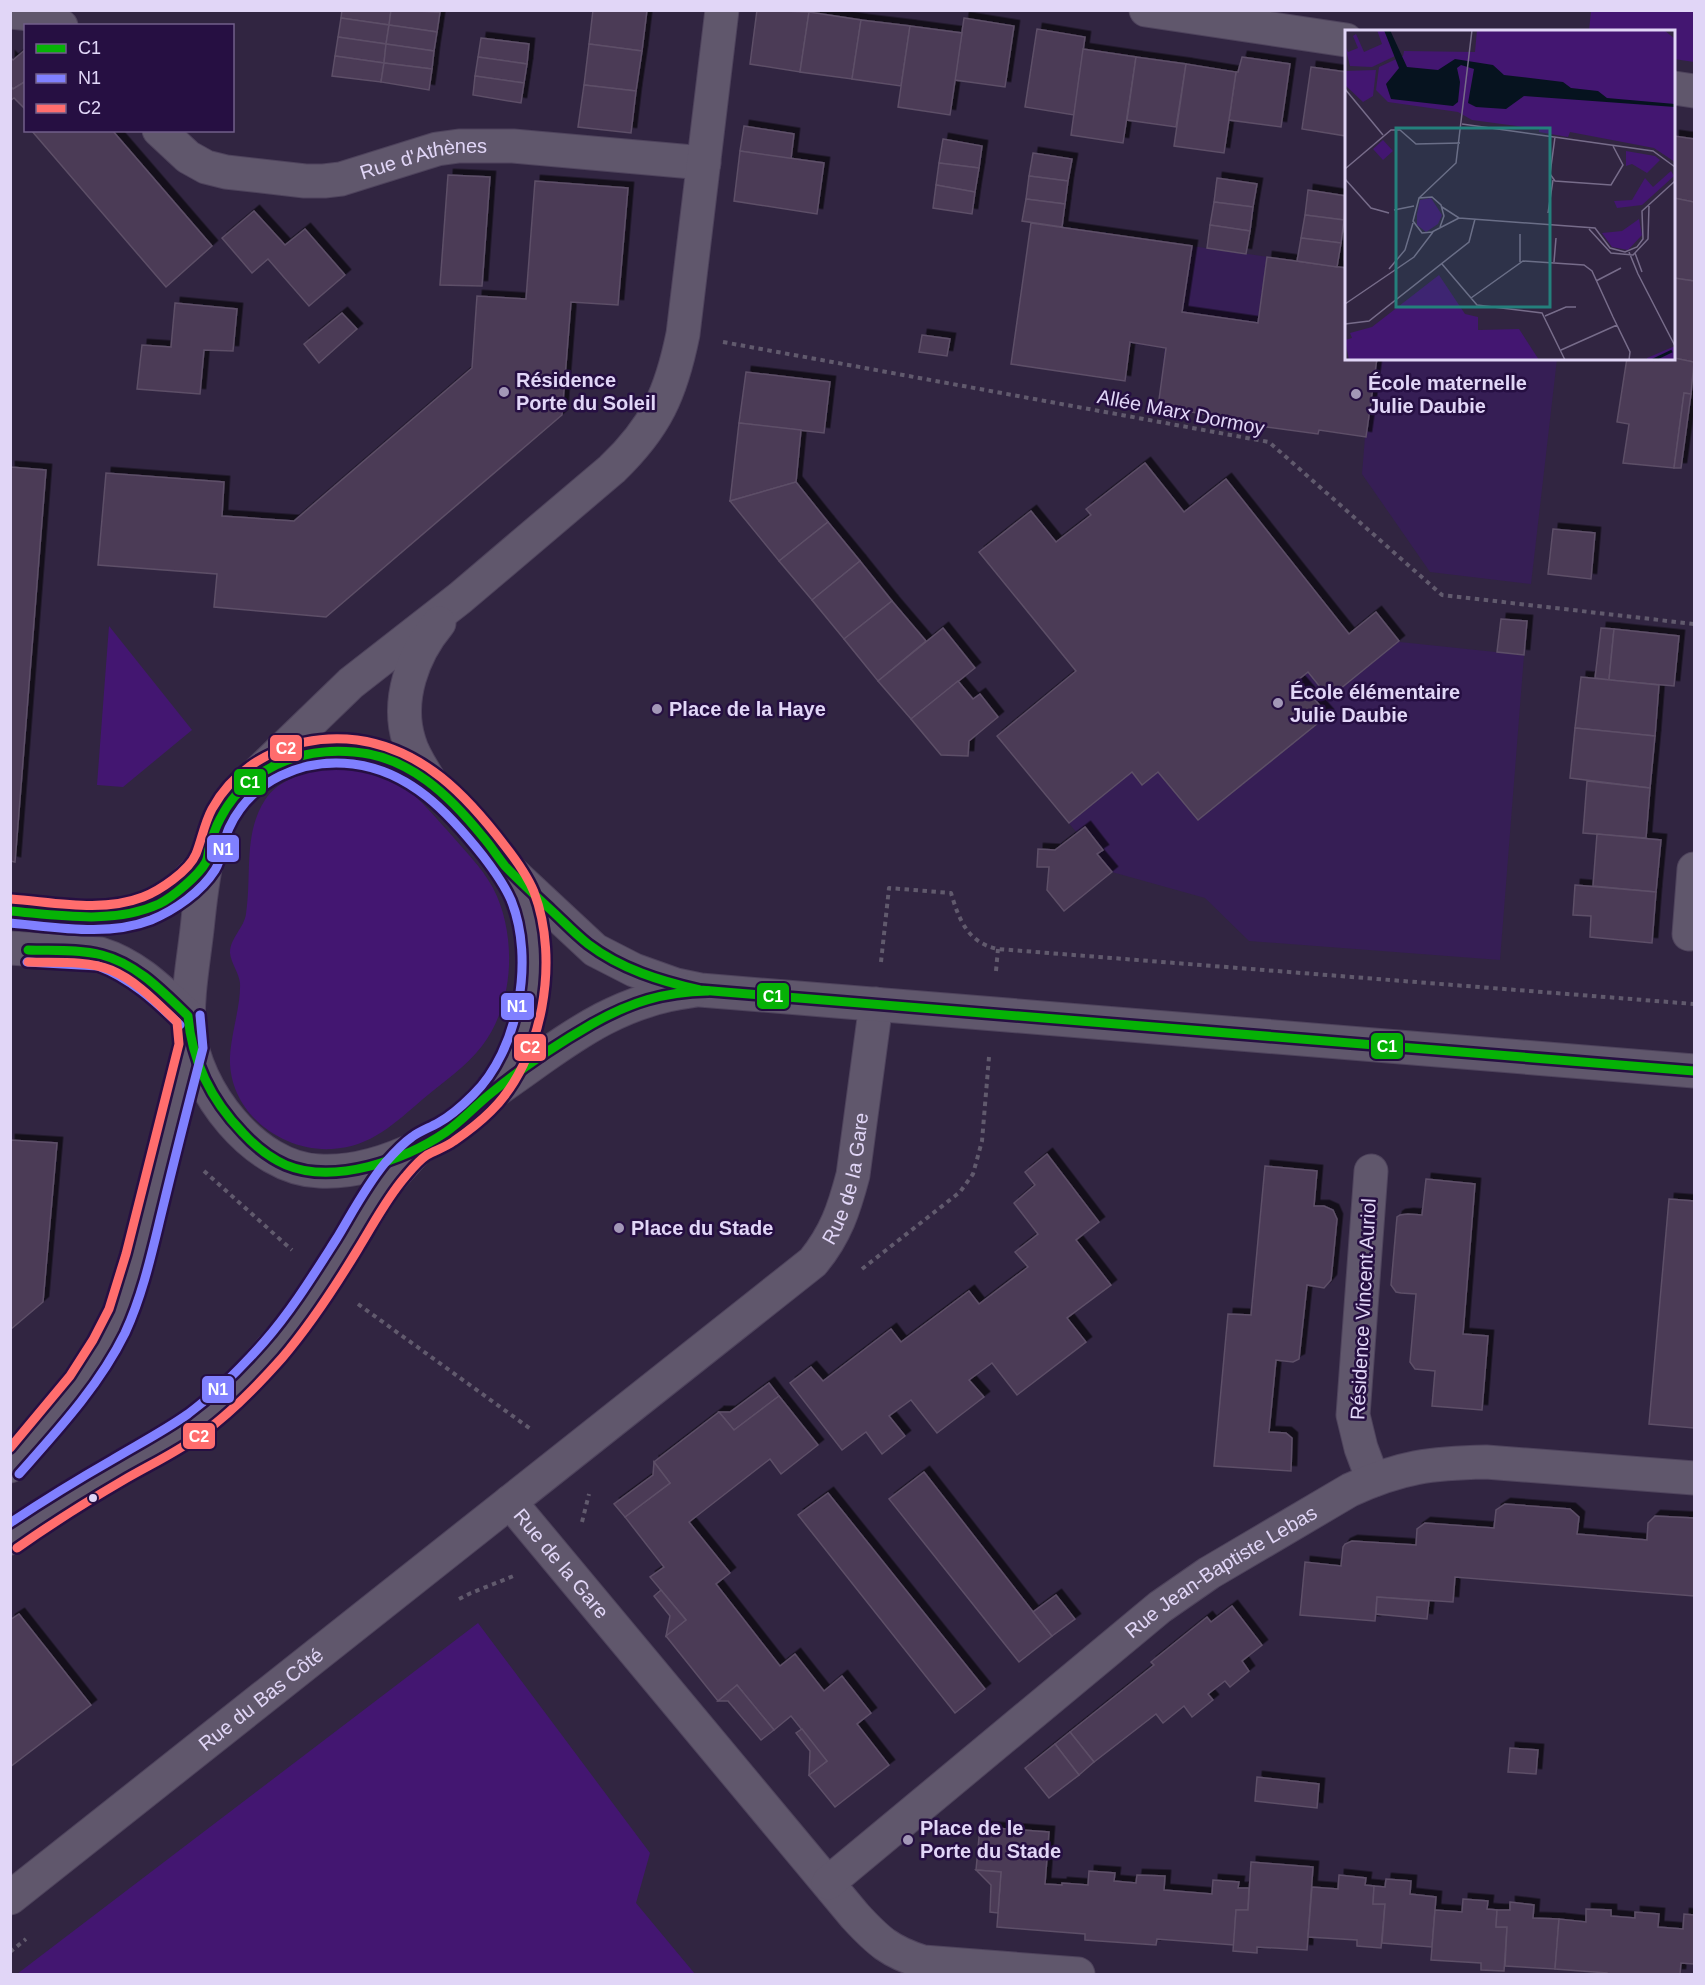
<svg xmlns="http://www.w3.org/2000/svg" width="1705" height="1985" viewBox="0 0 1705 1985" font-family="Arial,sans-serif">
<defs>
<filter id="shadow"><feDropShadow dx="5.5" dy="-5.5" stdDeviation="0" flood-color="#0009"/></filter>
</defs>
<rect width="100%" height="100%" fill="#312541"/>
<g fill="#361e55">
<path d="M1031 223 1346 268V358L1557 359 1531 584 1430 572 1362 474 1365 437 1319 430 1318 434 1244 424V420L1158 407 1165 348 1130 343 1125 381 1011 364Z"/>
<path d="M1145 463 1184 512 1226 479 1349 634 1376 612 1400 642 1524 655 1500 960 1249 941 1205 898 1112 872 1097 854 1103 849 1085 827 1077 833 997 736 1076 671 979 552 1031 511 1057 542 1090 515 1086 509Z"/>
</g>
<g fill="#431671">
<path d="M1590 11H1694V62L1674 59V32L1589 31 1591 11Z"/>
<path d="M109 626 192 730 123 787 97 785Z"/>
<path d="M330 768C392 768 408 786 447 830 463 849 481 866 493 888 517 934 515 1003 482 1046 466 1067 443 1082 423 1099 395 1123 371 1147 332 1149 281 1152 228 1112 230 1057 231 1034 241 1005 240 983 239 973 231 963 230 953 230 938 244 928 246 914 252 875 243 834 265 800 278 779 308 771 330 768Z"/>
<path d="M478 1623 650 1853 636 1903 695 1974H17Z"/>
</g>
<g fill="#4c3a57" stroke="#5d4f67" stroke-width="1.5" filter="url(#shadow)">
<path d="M342 10H391L389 25 341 18Z"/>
<path d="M391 10 440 12 437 32 389 25Z"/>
<path d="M593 10H647L642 51 589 44Z"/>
<path d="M757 10 809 12 800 72 750 64Z"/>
<path d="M809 12 861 20 852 79 800 72Z"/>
<path d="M341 18 389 25 386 44 338 37Z"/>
<path d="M964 18 1014 26 1005 87 955 80Z"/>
<path d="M861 20 910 26 901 86 852 79Z"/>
<path d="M389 25 437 32 434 51 386 44Z"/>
<path d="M910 26 962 33 950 115 898 107Z"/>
<path d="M1037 29 1085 37 1074 115 1025 107Z"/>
<path d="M338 37 386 44 384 63 335 56Z"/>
<path d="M481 38 529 44 527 64 478 57Z"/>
<path d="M386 44 434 51 432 69 384 63Z"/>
<path d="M589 44 642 51 636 91 584 85Z"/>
<path d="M26 49V81L13 89 10 86V57L13 60Z"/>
<path d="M1083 49 1136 57 1123 143 1071 135Z"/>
<path d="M335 56 384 63 381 82 332 76Z"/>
<path d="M478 57 527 64 524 83 475 76Z"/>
<path d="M1136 57 1186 64 1176 127 1127 120Z"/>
<path d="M1242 57 1290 64 1281 127 1229 120 1236 72H1238Z"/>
<path d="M384 63 432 69 429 90 381 82Z"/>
<path d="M1186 64 1236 72 1224 153 1174 146Z"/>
<path d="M1311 67 1346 72V136L1302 129Z"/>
<path d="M475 76 524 83 521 103 473 95Z"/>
<path d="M26 81V110L14 98 10 101V86L13 89Z"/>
<path d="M584 85 636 91 631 133 578 127Z"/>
<path d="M744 126 794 134 791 159 740 151Z"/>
<path d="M31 130H112L212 246 166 287Z"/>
<path d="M1674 136 1694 139V202L1674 198Z"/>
<path d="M943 139 982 146 979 168 939 163Z"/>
<path d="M740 151 824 163 817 214 734 201Z"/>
<path d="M1033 153 1072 159 1068 181 1029 176Z"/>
<path d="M939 163 979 168 975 192 936 185Z"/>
<path d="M448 175 490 177 482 286 440 285Z"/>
<path d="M1029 176 1068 181 1065 204 1026 199Z"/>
<path d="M1217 178 1257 184 1253 207 1214 202Z"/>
<path d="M535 181 628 188 618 305 571 302 562 415 326 617 214 607 217 574 98 565 106 473 224 482 222 516 294 521 472 368 477 296 526 299Z"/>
<path d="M936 185 975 192 972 214 933 208Z"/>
<path d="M1308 190 1346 196 1344 220 1305 215Z"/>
<path d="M1674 198 1694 202V281L1674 278Z"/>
<path d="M1026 199 1065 204 1062 227 1022 221Z"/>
<path d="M1214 202 1253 207 1250 231 1210 225Z"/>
<path d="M254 211 285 245 305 229 345 275 309 306 268 259 252 273 222 238Z"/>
<path d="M1305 215 1344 220 1341 243 1301 238Z"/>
<path d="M1031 223 1192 246 1182 312 1258 323 1267 257 1346 268V358H1377L1366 437 1319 430 1318 434 1244 424 1245 420 1158 407 1166 348 1130 342 1125 381 1011 364Z"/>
<path d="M1210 225 1250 231 1246 254 1207 248Z"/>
<path d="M1301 238 1341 243 1337 267 1297 261Z"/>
<path d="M1674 278 1694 281V362L1674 358Z"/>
<path d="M175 303 237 309 233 351 204 350 200 394 137 389 142 345 171 347Z"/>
<path d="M342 313 357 329 319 363 304 344Z"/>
<path d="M922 335 950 339 947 356 919 352Z"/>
<path d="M1627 358H1674L1694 362 1691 394 1684 393 1674 468 1623 463 1629 424 1617 422Z"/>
<path d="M746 372 830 382 824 433 739 423Z"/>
<path d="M1684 393 1691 394 1681 468H1674Z"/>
<path d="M739 423 801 430 796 482 730 501Z"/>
<path d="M1145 463 1184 512 1226 479 1349 634 1376 612 1399 641 1329 698 1308 672 1298 680 1328 715 1198 820 1158 772 1142 785 1132 772 1069 823 997 736 1076 671 979 552 1031 511 1056 542 1091 515 1086 509Z"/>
<path d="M10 467 46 470 15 862 10 861Z"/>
<path d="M796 482 828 522 779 561 730 501Z"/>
<path d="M828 522 860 561 812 600 779 561Z"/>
<path d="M1553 529 1595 533 1591 579 1548 574Z"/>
<path d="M860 561 892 601 844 639 812 600Z"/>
<path d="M892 601 926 641 878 681 844 639Z"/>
<path d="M1501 619 1527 621 1524 655 1497 652Z"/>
<path d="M943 628 975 668 911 719 878 681Z"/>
<path d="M1601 628 1614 629 1609 680 1595 678Z"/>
<path d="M1614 629 1679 636 1674 686 1609 680Z"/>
<path d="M1581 677 1659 685 1655 736 1575 728Z"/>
<path d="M958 681 973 699 980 694 998 717 969 741 968 756 941 755 911 719Z"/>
<path d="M1575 728 1655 736 1650 788 1570 778Z"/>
<path d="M1587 781 1650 788 1646 838 1583 833Z"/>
<path d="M1085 827 1103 850 1097 854 1112 872 1064 911 1047 890 1049 867H1037L1038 849 1055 850Z"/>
<path d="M1597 834 1661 840 1656 892 1593 886Z"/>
<path d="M1575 885 1656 892 1652 943 1590 937 1591 916 1573 915Z"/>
<path d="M10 1140 57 1143 43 1302 10 1330Z"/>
<path d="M1047 1154 1099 1222 1076 1240 1111 1285 1067 1318 1086 1342 1017 1395 992 1363 969 1380 984 1397 937 1433 911 1400 889 1416 905 1436 882 1454 866 1432 842 1450 790 1383 811 1367 823 1381 891 1329 901 1342 969 1291 979 1304 1028 1267 1015 1252 1038 1234 1014 1203 1035 1185 1025 1172Z"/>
<path d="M1265 1166 1317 1171 1314 1206H1324L1333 1210 1337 1219 1331 1280 1324 1288 1307 1285 1299 1359 1293 1362 1276 1360 1269 1432 1286 1433 1292 1438 1291 1471 1214 1466 1228 1314 1251 1315Z"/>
<path d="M1426 1179 1475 1184 1463 1334 1488 1336 1482 1410 1432 1406 1435 1371 1415 1369 1410 1362 1416 1294 1401 1293 1396 1292 1391 1285 1397 1217 1400 1215 1408 1214 1422 1215Z"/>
<path d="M1669 1199 1694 1201V1428L1649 1424Z"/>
<path d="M769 1383 779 1396 734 1430 719 1412H730Z"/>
<path d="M779 1396 818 1445 781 1474 770 1459 689 1522 730 1573 716 1584 780 1666 795 1654 824 1691 842 1676 871 1713 857 1724 889 1765 835 1807 809 1775 827 1761 791 1716 774 1730 737 1685 718 1701 666 1636 686 1620 650 1577 664 1567 625 1517 670 1483 654 1462 719 1412 734 1430Z"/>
<path d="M654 1462 670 1483 625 1517 614 1504 653 1475Z"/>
<path d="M924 1472 1052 1636 1019 1662 889 1499Z"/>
<path d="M828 1493 985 1689 955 1713 798 1515Z"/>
<path d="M1505 1504 1570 1509 1579 1517 1577 1534 1647 1540 1648 1523 1655 1516 1694 1518V1596L1455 1577 1453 1602 1377 1597 1375 1621 1300 1615 1305 1562 1341 1566 1343 1547 1345 1544 1352 1541 1416 1545 1417 1529 1425 1523 1494 1528 1496 1510Z"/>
<path d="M661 1590 686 1620 666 1636 670 1616 654 1596Z"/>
<path d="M1056 1595 1075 1619 1052 1636 1033 1612Z"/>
<path d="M1377 1597 1429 1601 1427 1619 1376 1614Z"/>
<path d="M1232 1606 1262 1645 1242 1661 1249 1671 1230 1687 1225 1681 1208 1694 1213 1700 1192 1717 1184 1706 1163 1723 1156 1714 1094 1762 1070 1732 1154 1665 1151 1662 1207 1617 1211 1622Z"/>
<path d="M19 1614 91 1705 10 1767V1620Z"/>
<path d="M737 1685 774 1730 761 1740 728 1701H718Z"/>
<path d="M802 1729 827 1761 809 1775 810 1751 796 1733Z"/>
<path d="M1070 1732 1094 1762 1079 1775 1055 1744Z"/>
<path d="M1055 1744 1079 1775 1049 1798 1025 1768Z"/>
<path d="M1510 1748 1538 1750 1536 1774 1508 1772Z"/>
<path d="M1257 1777 1319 1784 1317 1808 1255 1801Z"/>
<path d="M980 1827 1049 1832 1045 1884 1062 1885V1883L1088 1885 1089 1871 1115 1873 1114 1881 1136 1883 1137 1875 1165 1876 1164 1890 1212 1894 1213 1880 1239 1882 1238 1888H1249L1248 1910H1236L1234 1945 1157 1939 1156 1945 1085 1940V1934L997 1927 1001 1872 976 1870Z"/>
<path d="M1251 1862 1313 1867 1307 1950 1257 1947V1953L1233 1951 1236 1910H1248Z"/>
<path d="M976 1870 1001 1872 998 1913 990 1912 991 1885Z"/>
<path d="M1339 1875 1366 1878 1365 1885 1374 1886 1373 1904H1385L1381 1948 1357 1946V1940L1308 1937 1312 1887 1338 1889Z"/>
<path d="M1386 1879 1411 1881 1410 1894 1436 1897 1432 1947 1382 1943 1385 1904H1373L1374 1886 1385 1887Z"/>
<path d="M1463 1899 1488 1901 1487 1909 1497 1910 1496 1927H1507L1504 1971 1481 1970V1963L1431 1960 1435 1910 1462 1912Z"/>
<path d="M1510 1902 1534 1905 1533 1918 1559 1919 1555 1969 1505 1966 1507 1927H1496L1497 1910H1510Z"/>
<path d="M1586 1909 1611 1910V1916L1635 1918V1912L1659 1914 1658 1927 1683 1929 1684 1914 1694 1915V1964L1681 1963 1680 1974H1607V1973L1555 1969 1559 1919 1586 1922Z"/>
</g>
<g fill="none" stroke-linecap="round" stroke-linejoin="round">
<defs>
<g id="minor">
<path d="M1146 10 1346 40"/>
<path d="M10 12C29 13 45 16 61 26"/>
<path d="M1674 88 1694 91"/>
<path id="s1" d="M159 130 188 157 206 167 226 172 305 181H324L341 179 437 149 459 146H513L704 163"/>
<path d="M259 772 351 683 460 598 612 469C656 427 671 393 683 334L722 10"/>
<path d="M431 783C423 770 413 756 409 741 396 700 413 654 439 623"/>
<path d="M1689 934 1694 869"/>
<path d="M1371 1171 1353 1415 1361 1448 1373 1480"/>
<path id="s2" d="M510 1502 855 1916C878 1941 890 1952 923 1962L1078 1974"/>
<path id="s3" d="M828 1883 1160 1607 1209 1573 1350 1490C1400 1467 1431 1463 1486 1462L1694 1478"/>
<path id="s4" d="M10 1898 813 1262C836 1234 844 1209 853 1175L876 1004"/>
</g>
<g id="tertiary">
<path d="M341 750C401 756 436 781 474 826 496 852 520 879 528 913 533 929 533 945 533 962 535 1046 494 1109 419 1147 388 1162 354 1173 319 1171 255 1169 194 1090 189 1029 186 996 195 953 198 920 203 874 208 823 241 789 268 761 303 752 341 750Z"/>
<path d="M507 868 595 950 634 970 676 985 700 990 1694 1071"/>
<path d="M10 911C57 914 120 926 161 902 179 892 192 876 206 862"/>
<path d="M10 948 100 954C136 965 161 991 188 1016"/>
<path d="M499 1088C563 1044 611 1001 691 991"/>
<path d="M10 1466C49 1423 88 1380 114 1327 131 1291 139 1252 149 1213 163 1157 177 1101 191 1045"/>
<path d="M10 1538 66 1500 175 1437 198 1421 246 1378 292 1326 343 1252 385 1184 414 1152"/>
</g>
</defs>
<use href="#minor" stroke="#4e435c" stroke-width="35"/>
<use href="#tertiary" stroke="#4e435c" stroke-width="35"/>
<g stroke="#615a6d" stroke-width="4" stroke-dasharray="4.5 4.5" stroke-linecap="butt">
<path d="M723 342 1269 442 1442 595 1694 624"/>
<path d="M881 962 889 888 951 893C959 920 968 943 998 949L1694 1004"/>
<path d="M996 971 998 949"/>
<path d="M204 1171 292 1250"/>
<path d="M862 1269 960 1192 973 1174 982 1141 989 1057"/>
<path d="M358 1304 532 1430"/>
<path d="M582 1522 589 1494"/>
<path d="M459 1599 471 1593 516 1575"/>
<path d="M10 1952 26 1939"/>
</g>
<use href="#minor" stroke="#60576c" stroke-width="33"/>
<use href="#tertiary" stroke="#60576c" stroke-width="33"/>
<defs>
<g id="bus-1">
<path d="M10 911C58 915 113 925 159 904 173 897 199 875 206 862 208 858 208 853 209 849 212 838 215 828 220 819 245 769 300 747 354 752 409 756 450 796 483 837 491 846 497 856 505 866 519 881 535 895 551 910 563 921 574 933 588 944 621 969 660 981 700 990L1694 1071"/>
<path d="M28 950C52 951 78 949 102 955 137 964 163 992 188 1016 192 1062 211 1100 243 1133 255 1146 270 1158 286 1165 334 1185 405 1160 446 1132 462 1121 475 1106 490 1094 519 1070 559 1043 592 1024 631 1002 663 992 708 991"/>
</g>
<g id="bus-2">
<path d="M10 923C56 927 107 937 151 920 175 910 201 892 215 870 223 857 223 841 229 828 251 780 303 758 353 764 410 771 449 813 483 856 493 869 504 884 511 900 535 959 519 1050 473 1095 463 1105 451 1116 438 1123 429 1128 420 1131 412 1137 402 1144 393 1154 385 1163 366 1186 352 1213 337 1238 314 1274 292 1310 264 1342 241 1368 216 1393 188 1414 164 1431 137 1445 112 1460 77 1480 43 1501 10 1523"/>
<path d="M27 962 98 966C130 978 155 1001 180 1025"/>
<path d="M19 1474C58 1430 99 1386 125 1333 143 1294 152 1252 162 1211 175 1157 189 1102 203 1048L200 1015"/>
</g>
<g id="bus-3">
<path d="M11 899C53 902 102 913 143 897 159 891 189 871 196 854 202 839 204 824 212 809 240 758 299 733 357 740 423 749 467 796 505 846 516 860 527 875 534 892 560 960 543 1060 491 1111 480 1122 467 1132 454 1141 446 1147 436 1150 427 1155 418 1161 411 1170 405 1177 386 1199 373 1225 358 1249 335 1287 311 1324 282 1358 258 1385 232 1412 203 1433 178 1452 149 1465 122 1481 86 1502 51 1524 17 1548"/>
<path d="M10 1448 70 1376 93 1340 109 1309 126 1254 179 1044 177 1022C157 1003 137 981 111 970 85 960 55 963 28 962"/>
</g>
</defs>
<use href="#bus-1" stroke="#260f42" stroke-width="14"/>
<use href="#bus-2" stroke="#260f42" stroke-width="14"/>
<use href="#bus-3" stroke="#260f42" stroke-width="14"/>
<use href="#bus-1" stroke="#06b206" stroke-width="9"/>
<use href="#bus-2" stroke="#8080ff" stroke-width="9"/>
<use href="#bus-3" stroke="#ff6d6d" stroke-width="9"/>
</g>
<g fill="#a398b7" stroke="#260f42" stroke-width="2">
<circle cx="504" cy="392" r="6"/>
<circle cx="1356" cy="394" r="6"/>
<circle cx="1278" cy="703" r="6"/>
<circle cx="657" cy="709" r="6"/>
<circle cx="619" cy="1228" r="6"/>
<circle cx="908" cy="1840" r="6"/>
</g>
<circle fill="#e1d6f7" stroke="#260f42" stroke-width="2" cx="93" cy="1498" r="5"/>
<g text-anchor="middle" stroke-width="5" stroke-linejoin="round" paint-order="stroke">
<g font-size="20" fill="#e1d6f7" stroke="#260f42">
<text dy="7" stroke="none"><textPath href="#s1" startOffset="282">Rue d'Athènes</textPath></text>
<text transform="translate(1181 412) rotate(11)" y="7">Allée Marx Dormoy</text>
<text dy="7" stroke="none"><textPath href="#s4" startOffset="1116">Rue de la Gare</textPath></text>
<text transform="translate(1363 1309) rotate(-87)" y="7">Résidence Vincent Auriol</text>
<text dy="7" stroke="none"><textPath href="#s2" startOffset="80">Rue de la Gare</textPath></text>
<text dy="7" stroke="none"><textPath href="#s3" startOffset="502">Rue Jean-Baptiste Lebas</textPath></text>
<text dy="7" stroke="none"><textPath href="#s4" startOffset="320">Rue du Bas Côté</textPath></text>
</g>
<g font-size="20" font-weight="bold" fill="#e1d6f7" stroke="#260f42" text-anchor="start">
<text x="516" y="387">Résidence<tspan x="516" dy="23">Porte du Soleil</tspan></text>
<text x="1368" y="390">École maternelle<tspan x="1368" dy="23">Julie Daubie</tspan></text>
<text x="1290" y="699">École élémentaire<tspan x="1290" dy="23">Julie Daubie</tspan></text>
<text x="669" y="716">Place de la Haye</text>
<text x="631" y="1235">Place du Stade</text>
<text x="920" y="1835">Place de le<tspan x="920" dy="23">Porte du Stade</tspan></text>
</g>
</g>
<g transform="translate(1345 30)">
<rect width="330" height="330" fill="#312541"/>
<path d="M32 0H39L50 26 27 37 5 36 0 16 3 22 13 18 8 6 11 4 19 22 37 14ZM132 0H319L330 9V132L309 118 225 102 223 107 194 102V99L127 90 113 82 43 72 31 60 34 37 58 26 59 21 130 22ZM31 40 28 66 18 72 0 55V41ZM38 110 48 121 38 130 28 119ZM281 121 310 126 315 130 302 143 287 134 281 136ZM326 141 329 146 297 175 272 178 269 171 287 170 300 148 308 157ZM86 168 97 185 93 194 81 202 72 195V184L75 170ZM294 189 297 205 283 220 267 217 257 203 277 201ZM94 245 120 284 133 287V300L174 299 194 330H4L0 310 7 308 5 303 27 297ZM330 316V330H302V328Z" fill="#431671"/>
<path d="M39 0H45L62 37 93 40 110 29 148 35 159 45 218 52 226 58 253 61 262 68 330 74V77L179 66 161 79 131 77 123 73 129 39 116 35 112 38 115 52 113 72 108 76 46 69 41 54 54 38Z" fill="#06131f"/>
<path fill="none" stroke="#06131f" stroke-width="3" d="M308 330 327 321"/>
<path fill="none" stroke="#776c8a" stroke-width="1.5" d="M0 59 38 105M117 94 308 121 330 137M210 107 205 144 210 151 266 155 278 135 268 116M0 139 46 100H55L71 114 115 113M0 149 26 178 44 183M74 168 111 133 127 0M97 177 114 188 250 198 265 218 280 222 292 217 298 209 297 181 330 151M49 180 69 176M203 183 208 150M95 197 99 186 96 175 87 167 74 168 68 191 77 203 87 202 114 188M244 199 266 223 288 225 303 209 304 176M175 204V232M284 222 293 244M290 223 297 242M209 232 211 208M97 234 132 275 197 283 220 330M44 239 60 220 68 193M293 244 330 316M251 251 276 238M126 268 178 231 239 235 247 241 268 287 285 322 284 330M0 274 69 227 88 202M200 286 221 277H231M0 294 24 291 124 212 130 189M216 320 272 295"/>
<path fill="#24807c" fill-opacity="0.15" stroke="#24807c" stroke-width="3" d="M51 98H205V277H51Z"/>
<rect width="330" height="330" fill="none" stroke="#e1d6f7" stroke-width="3"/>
</g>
<g stroke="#260f42" stroke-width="2">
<rect x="269" y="734" width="34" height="28" rx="6" fill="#ff6d6d"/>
<rect x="233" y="768" width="34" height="28" rx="6" fill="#06b206"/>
<rect x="206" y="834" width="34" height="29" rx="6" fill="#8080ff"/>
<rect x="756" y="982" width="34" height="28" rx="6" fill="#06b206"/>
<rect x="500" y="992" width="35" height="29" rx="6" fill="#8080ff"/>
<rect x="1370" y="1032" width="34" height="28" rx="6" fill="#06b206"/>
<rect x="513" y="1033" width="34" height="29" rx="6" fill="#ff6d6d"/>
<rect x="201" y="1375" width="34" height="29" rx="6" fill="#8080ff"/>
<rect x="182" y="1422" width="34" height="28" rx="6" fill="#ff6d6d"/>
</g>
<g font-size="16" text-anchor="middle" font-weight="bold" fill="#fff">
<text x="286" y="754">C2</text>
<text x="250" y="788">C1</text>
<text x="223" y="855">N1</text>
<text x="773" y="1002">C1</text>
<text x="517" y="1012">N1</text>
<text x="1387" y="1052">C1</text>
<text x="530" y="1053">C2</text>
<text x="218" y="1395">N1</text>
<text x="199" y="1442">C2</text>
</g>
<rect width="1705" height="1985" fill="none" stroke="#e1d6f7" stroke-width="24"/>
<rect x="24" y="24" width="210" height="108" fill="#260f42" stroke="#715f8a" stroke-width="1.5"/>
<rect x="36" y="44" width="30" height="9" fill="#06b206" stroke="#715f8a" stroke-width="1.5"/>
<text x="78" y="54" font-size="18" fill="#e1d6f7">C1</text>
<rect x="36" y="74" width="30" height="9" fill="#8080ff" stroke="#715f8a" stroke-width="1.5"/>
<text x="78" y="84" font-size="18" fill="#e1d6f7">N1</text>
<rect x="36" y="104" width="30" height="9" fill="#ff6d6d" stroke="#715f8a" stroke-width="1.5"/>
<text x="78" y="114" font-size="18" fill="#e1d6f7">C2</text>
</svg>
